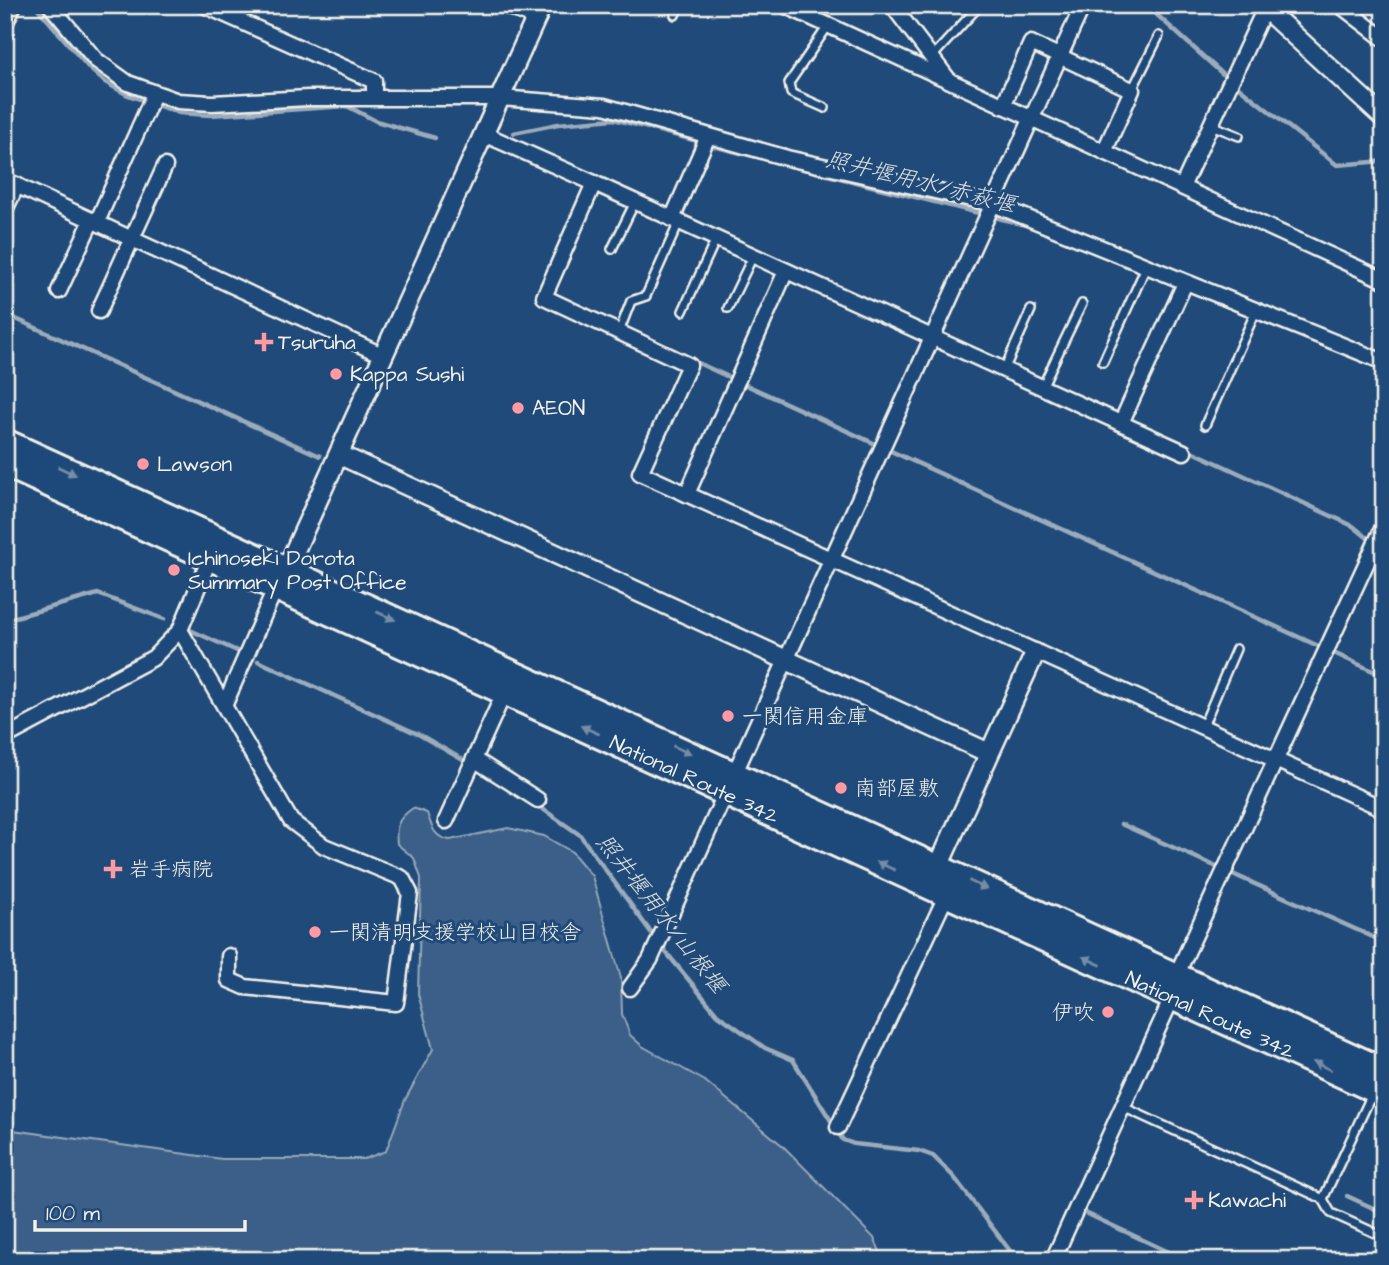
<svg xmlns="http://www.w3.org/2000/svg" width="1389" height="1265" viewBox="0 0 1389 1265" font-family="'Architects Daughter','Klee One',sans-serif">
<rect width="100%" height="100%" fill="#1f4a7a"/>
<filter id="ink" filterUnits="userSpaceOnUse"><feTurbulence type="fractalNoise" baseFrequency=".0143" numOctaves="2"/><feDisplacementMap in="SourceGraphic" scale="14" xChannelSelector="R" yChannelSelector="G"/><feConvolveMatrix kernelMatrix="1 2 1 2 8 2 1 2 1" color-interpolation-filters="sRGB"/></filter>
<g filter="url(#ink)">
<path fill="#3a5f88" stroke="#97a8b8" stroke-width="2" d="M413 808 427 813C432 827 434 838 450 840L508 828 544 836 572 852 592 876 621 978 622 1014 630 1035 642 1046 705 1081 783 1146 874 1238 884 1260H5V1129L222 1159H364L386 1151 405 1100 433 1049 418 994 421 878 414 858 397 844C395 826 398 818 413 808Z"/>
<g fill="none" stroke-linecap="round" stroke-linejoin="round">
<g stroke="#9cacbb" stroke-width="4.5">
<path d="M35 5 89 68 105 82 128 95 179 113 210 115 347 106 376 121 435 138"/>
<path d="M1146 5 1226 77 1337 165 1384 161"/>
<path d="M514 133 558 124 614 119 701 142"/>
<path d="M709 145 1026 225"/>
<path d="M1128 266 1384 370"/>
<path d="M5 314 320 456"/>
<path d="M698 363 1384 676"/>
<path d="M1187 449 1353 526 1369 539 1384 545"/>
<path d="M5 620 98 594 164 619"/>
<path d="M190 630 237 651"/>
<path d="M258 661 420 735 470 764"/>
<path d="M537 805 580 835 655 938"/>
<path d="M1121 824 1384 942"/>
<path d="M660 945 717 1014 765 1048 793 1060 843 1140 854 1144 919 1151 933 1156 954 1177 1017 1260"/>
<path d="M1347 1196 1384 1213"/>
<path d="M1081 1211 1186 1260"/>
</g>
<defs>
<g id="service">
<path d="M675 15 679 5"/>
<path d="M933 56 980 5"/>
<path d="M1132 90 1159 36"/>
<path d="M825 108 791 93 789 83 828 26"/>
<path d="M1211 125 1239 136"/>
<path d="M612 249 635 202"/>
<path d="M728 308 753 256"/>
<path d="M683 311 716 239"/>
<path d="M619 332 631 301 646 296 679 222"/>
<path d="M1103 362 1146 267"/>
<path d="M1004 370 1031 310"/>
<path d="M1042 387 1082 304"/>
<path d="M1205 425 1256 311"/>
<path d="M1203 726 1236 649"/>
<path d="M1123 1107 1323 1199 1372 1094"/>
<path d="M1323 1199 1331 1213 1384 1237"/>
</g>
<g id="minor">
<path d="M50 5 96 60 128 83 178 101 212 103 308 98H500L604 106 787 158 993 204 1384 362"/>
<path d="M204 5 374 81V97"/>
<path d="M784 5 1384 280"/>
<path d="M892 5 948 79"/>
<path d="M1340 5 1384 39"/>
<path d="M5 24 14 5"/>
<path d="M1003 106 1031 43 1132 90 1104 152"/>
<path d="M484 134 594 183 544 297 689 365 640 473 1384 809"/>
<path d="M5 180 384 356"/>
<path d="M594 183 1184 452"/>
<path d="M1182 187 1265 8"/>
<path d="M5 210 17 185"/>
<path d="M672 219 708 136"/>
<path d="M97 222 154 94"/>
<path d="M59 291 92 220"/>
<path d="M99 311 165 166"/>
<path d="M1121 423 1185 283"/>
<path d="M687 494 786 271"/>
<path d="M210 558 180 630 291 821 324 846 402 878 410 893 396 1003 245 987 229 980V956"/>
<path d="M225 704 276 587"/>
<path d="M5 737 153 658 180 630"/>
<path d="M474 759 538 800"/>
<path d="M446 821 505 691"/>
<path d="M630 988 650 960 1083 5"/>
<path d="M838 1127 947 894"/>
<path d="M1053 1260 1172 998 1176 976 1384 525"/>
</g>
<g id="tertiary">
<path d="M509 5 537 16"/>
<path d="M1261 5 1384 118"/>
<path d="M340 455 989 753"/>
<path d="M282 579 542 5"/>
<path d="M938 867 1035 653"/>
</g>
<g id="trunk">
<path d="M5 442 1384 1071"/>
<path id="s1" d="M5 464 1384 1094"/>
</g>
</defs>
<use href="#service" stroke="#f4f1e8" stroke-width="12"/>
<use href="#minor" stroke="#f4f1e8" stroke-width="19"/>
<use href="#tertiary" stroke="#f4f1e8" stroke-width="23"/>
<use href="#trunk" stroke="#f4f1e8" stroke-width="30"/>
<use href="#service" stroke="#1f4a7a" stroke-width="7"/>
<use href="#minor" stroke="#1f4a7a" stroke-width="14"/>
<use href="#tertiary" stroke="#1f4a7a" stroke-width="18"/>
<use href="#trunk" stroke="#1f4a7a" stroke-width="24"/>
</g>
<defs><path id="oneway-solid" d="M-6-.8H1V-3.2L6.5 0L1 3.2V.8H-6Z" transform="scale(1.75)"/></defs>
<g fill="#748da6">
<use href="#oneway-solid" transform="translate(67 471) rotate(25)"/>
<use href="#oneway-solid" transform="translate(386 616) rotate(24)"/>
<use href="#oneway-solid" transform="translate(590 730) rotate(-156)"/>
<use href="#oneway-solid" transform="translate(682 750) rotate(24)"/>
<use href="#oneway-solid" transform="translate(886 866) rotate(-155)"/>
<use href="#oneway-solid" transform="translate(978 885) rotate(25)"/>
<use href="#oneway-solid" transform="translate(1092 961) rotate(-155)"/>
<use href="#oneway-solid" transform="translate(1322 1066) rotate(-156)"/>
</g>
</g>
<g fill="#ff9aa2" stroke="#1f4a7a" stroke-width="2.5">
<path d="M260.5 331.5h7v7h7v7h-7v7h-7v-7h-7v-7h7z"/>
<circle cx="336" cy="374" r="7"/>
<circle cx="518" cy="408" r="7"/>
<circle cx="143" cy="464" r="7"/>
<circle cx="174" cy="570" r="7"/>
<circle cx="728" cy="716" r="7"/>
<circle cx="841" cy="788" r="7"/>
<path d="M109.5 858.5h7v7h7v7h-7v7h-7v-7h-7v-7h7z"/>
<circle cx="315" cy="932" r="7"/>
<circle cx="1108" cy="1012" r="7"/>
<path d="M1190.5 1189.5h7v7h7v7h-7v7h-7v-7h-7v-7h7z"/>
</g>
<g text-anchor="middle" stroke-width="6" stroke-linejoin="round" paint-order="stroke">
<g font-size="21" fill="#f4f1e8" stroke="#1f4a7a" text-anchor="start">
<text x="278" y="349">Tsuruha</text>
<text x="350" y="381">Kappa Sushi</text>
<text x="532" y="415">AEON</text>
<text x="157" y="471">Lawson</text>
<text x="188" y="565">Ichinoseki Dorota<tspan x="188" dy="24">Summary Post Office</tspan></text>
<text x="742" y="723">一関信用金庫</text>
<text x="855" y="795">南部屋敷</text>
<text x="129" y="876">岩手病院</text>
<text x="329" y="939">一関清明支援学校山目校舎</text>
<text x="1094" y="1019" text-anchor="end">伊吹</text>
<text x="1208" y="1207">Kawachi</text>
</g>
<g font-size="21" fill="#f4f1e8" stroke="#1f4a7a">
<text dy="7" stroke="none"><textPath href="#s1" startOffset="758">National Route 342</textPath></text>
<text dy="7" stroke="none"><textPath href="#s1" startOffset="1325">National Route 342</textPath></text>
</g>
<g font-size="23" font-style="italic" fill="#dee0dd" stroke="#1f4a7a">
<text transform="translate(921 181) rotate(14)" y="8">照井堰用水/赤萩堰</text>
<text transform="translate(662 913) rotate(52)" y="8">照井堰用水/山根堰</text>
</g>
</g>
<rect width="1389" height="1265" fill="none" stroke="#1f4a7a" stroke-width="28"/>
<rect x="14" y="14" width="1361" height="1237" fill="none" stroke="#f4f1e8" stroke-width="2.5" filter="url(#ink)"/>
<path d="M35 1220v10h210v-10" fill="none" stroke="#f4f1e8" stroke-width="3.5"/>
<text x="46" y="1220" font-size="21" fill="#f4f1e8" stroke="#1f4a7a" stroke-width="5" paint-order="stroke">100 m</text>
</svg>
